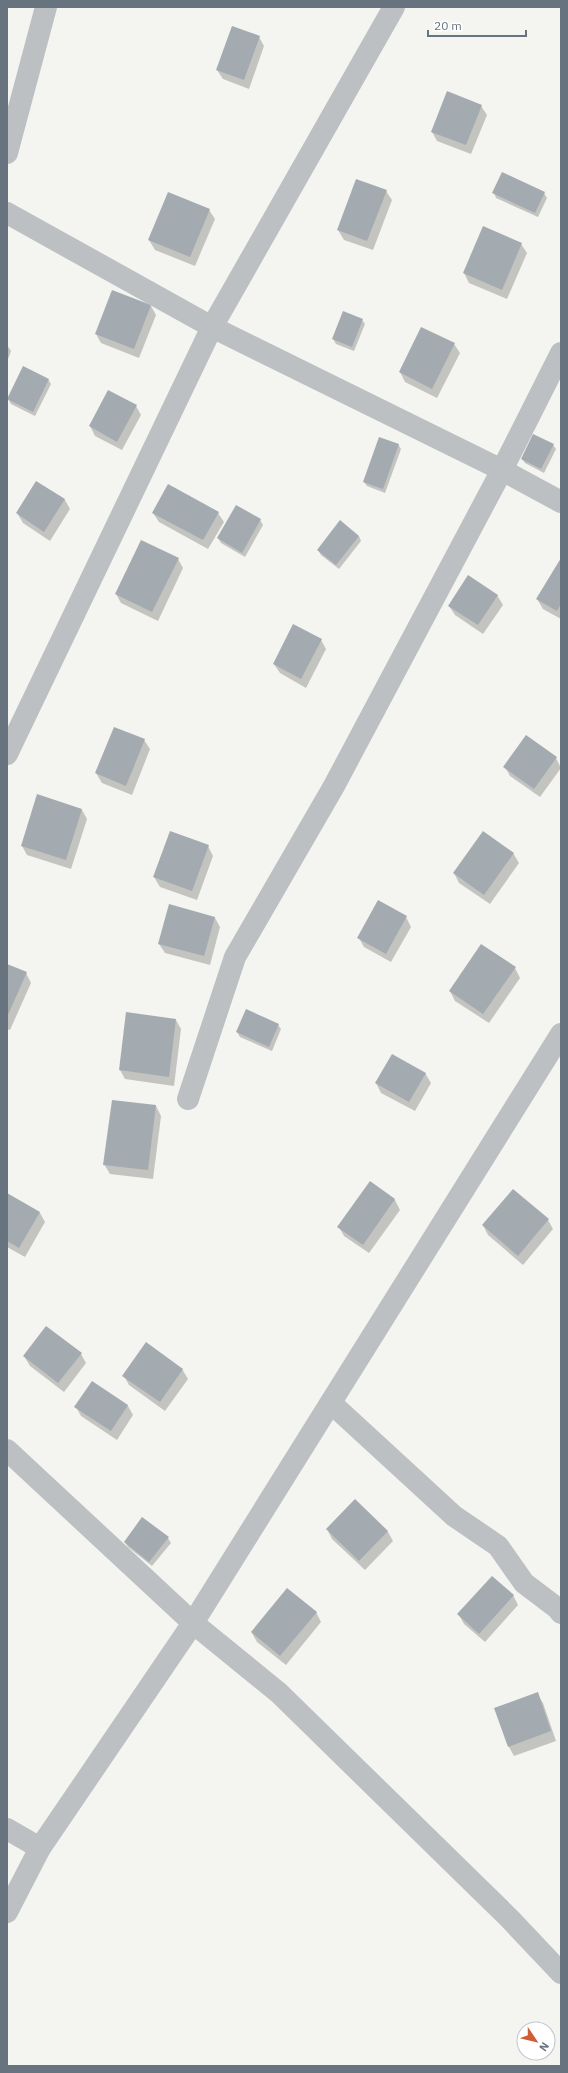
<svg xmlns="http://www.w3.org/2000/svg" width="568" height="2073" viewBox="0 0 568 2073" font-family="'IBM Plex Sans',sans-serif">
<rect width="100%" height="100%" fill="#f4f4f1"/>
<g fill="#0003">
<path d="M259 37 264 46 249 89 223 79 217 70Z"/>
<path d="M481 106 487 115 471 154 437 141 432 132Z"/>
<path d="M386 191 392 200 373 250 344 240 338 230Z"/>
<path d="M494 193H544L547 198 538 217 496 198Z"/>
<path d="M209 210 215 219 195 266 155 250 149 240Z"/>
<path d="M521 244 527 253 507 299 469 283 464 273Z"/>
<path d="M151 306 156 315 139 358 101 343 96 334Z"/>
<path d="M362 320 365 324 354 351 336 344 333 339Z"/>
<path d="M454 344 460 353 437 398 405 382 400 372Z"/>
<path d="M7 345 11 351 7 362Z"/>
<path d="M48 379 51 384 35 416 11 404 8 399Z"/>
<path d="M109 391 136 406 141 415 122 450 95 436 90 426Z"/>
<path d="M398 444 401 449 385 493 367 486 364 482Z"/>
<path d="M553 445 556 449 544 473 525 463 522 459Z"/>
<path d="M37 482 65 500 70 509 50 541 23 523 17 513Z"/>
<path d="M237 506 260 520 263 525 245 557 221 543 218 538Z"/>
<path d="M153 513H218L224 522 208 549 159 522Z"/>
<path d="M359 536 361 541 339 569 321 555 318 550Z"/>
<path d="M178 559 183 568 158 621 121 603 116 594Z"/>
<path d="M561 560V619L543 609 537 599Z"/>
<path d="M497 595 503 605 483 634 455 615 449 606Z"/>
<path d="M321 640 326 649 306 688 280 673 274 664Z"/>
<path d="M144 740 150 749 132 795 102 783 96 773Z"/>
<path d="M556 758 561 768 540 797 510 776 505 767Z"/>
<path d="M82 810 87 819 71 869 27 855 22 846Z"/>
<path d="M208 846 213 856 197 900 160 887 154 877Z"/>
<path d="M513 853 519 863 490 904 459 883 454 873Z"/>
<path d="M170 906 215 918 220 927 210 965 165 953 159 944Z"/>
<path d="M406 917 411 927 391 962 364 947 359 938Z"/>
<path d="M7 965 26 973 31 983 10 1030 7 1029Z"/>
<path d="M515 968 520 978 489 1023 455 1001 450 991Z"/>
<path d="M176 1020 181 1029 174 1086 125 1079 120 1070Z"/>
<path d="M278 1025 281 1029 272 1051 240 1037 237 1032Z"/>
<path d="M425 1073 431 1083 415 1111 381 1093 376 1083Z"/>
<path d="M156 1106 161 1116 153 1179 110 1174 104 1164Z"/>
<path d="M370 1183 395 1200 400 1210 369 1253 344 1236 339 1227Z"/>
<path d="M7 1194 40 1213 45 1222 25 1257 7 1247Z"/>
<path d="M548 1220 553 1229 523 1265 488 1235 483 1225Z"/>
<path d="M81 1354 86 1363 64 1392 30 1366 24 1356Z"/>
<path d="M182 1369 188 1379 165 1411 129 1385 124 1376Z"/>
<path d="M92 1382 128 1406 133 1415 117 1440 81 1416 76 1407Z"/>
<path d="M355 1500 388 1532 393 1541 365 1570 332 1539 327 1529Z"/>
<path d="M168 1538 171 1543 152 1566 128 1547 125 1542Z"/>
<path d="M513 1595 518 1605 485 1642 464 1624 459 1615Z"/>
<path d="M316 1612 321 1622 286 1665 257 1642 252 1633Z"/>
<path d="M537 1694 543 1703 556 1741 514 1756 509 1747 495 1708Z"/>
</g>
<g fill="#a4abb0">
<path d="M232 26 260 36 244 80 216 70Z"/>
<path d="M447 91 482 105 466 145 431 132Z"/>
<path d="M502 172 545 192 535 213 492 193Z"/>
<path d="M356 179 387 190 367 241 337 230Z"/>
<path d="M168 192 210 209 190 257 148 240Z"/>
<path d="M483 226 522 243 502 290 463 273Z"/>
<path d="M112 290 151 305 134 349 95 334Z"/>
<path d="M343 311 363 319 352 347 332 339Z"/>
<path d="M421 327 455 343 432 389 399 372Z"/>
<path d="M23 366 49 379 33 412 7 399Z"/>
<path d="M108 390 137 405 117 442 89 426Z"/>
<path d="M533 434 554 444 541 469 521 459Z"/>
<path d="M379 437 399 444 383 489 363 482Z"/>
<path d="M36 481 65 499 44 532 16 513Z"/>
<path d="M168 484 219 512 203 540 152 513Z"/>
<path d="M236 505 261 519 242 553 217 538Z"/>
<path d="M340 520 359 536 336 565 317 550Z"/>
<path d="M141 540 179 558 152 612 115 594Z"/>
<path d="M561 558V604L557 611 536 599Z"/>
<path d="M468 575 498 595 478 625 448 606Z"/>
<path d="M293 624 322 639 301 679 273 664Z"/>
<path d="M114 727 145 739 126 786 95 773Z"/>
<path d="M526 735 557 757 534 789 503 767Z"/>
<path d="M37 794 82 809 66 860 21 846Z"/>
<path d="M170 831 209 845 192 891 153 877Z"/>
<path d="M483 831 514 853 484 895 453 873Z"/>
<path d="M378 900 407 916 386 954 357 938Z"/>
<path d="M169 904 215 917 204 956 158 944Z"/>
<path d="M481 944 516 967 483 1014 449 991Z"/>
<path d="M7 964 27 972 7 1017Z"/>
<path d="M246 1009 279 1024 269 1047 236 1032Z"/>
<path d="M126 1012 176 1019 169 1077 119 1070Z"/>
<path d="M392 1054 426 1073 409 1102 375 1083Z"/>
<path d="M112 1100 156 1105 148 1170 103 1165Z"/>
<path d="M370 1181 395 1199 363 1245 337 1227Z"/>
<path d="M513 1189 549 1219 518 1256 482 1225Z"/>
<path d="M7 1193 40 1212 19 1248 7 1241Z"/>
<path d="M46 1326 82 1353 58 1383 23 1356Z"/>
<path d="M146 1342 183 1369 160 1402 122 1376Z"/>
<path d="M92 1381 128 1405 111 1431 74 1407Z"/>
<path d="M355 1499 388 1531 359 1561 326 1529Z"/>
<path d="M142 1517 169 1537 149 1562 124 1542Z"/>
<path d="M492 1576 514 1595 479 1634 457 1614Z"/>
<path d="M287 1588 317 1612 280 1656 251 1632Z"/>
<path d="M538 1692 551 1731 508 1747 494 1708Z"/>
</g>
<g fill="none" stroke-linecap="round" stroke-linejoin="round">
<g stroke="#bcc0c3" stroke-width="22">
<path d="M7 153 46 7"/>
<path d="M7 213 212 327 502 470 561 502"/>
<path d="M7 754 212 327 394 7"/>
<path d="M188 1099 235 957 334 786 502 470 561 353"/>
<path d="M331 1403 454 1516 498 1546 524 1583 557 1608 561 1613"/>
<path d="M7 1450 193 1623 279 1693 510 1919 561 1973"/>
<path d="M7 1829 40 1848"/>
<path d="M7 1912 40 1848 193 1623 561 1034"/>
</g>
</g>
<rect width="568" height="2073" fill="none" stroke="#67747f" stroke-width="16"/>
<g transform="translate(536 2041) rotate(125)"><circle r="19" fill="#ffffff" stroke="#c2c7cc"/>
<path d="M0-3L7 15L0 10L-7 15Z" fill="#cf5e37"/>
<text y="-6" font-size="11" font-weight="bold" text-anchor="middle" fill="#67747f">N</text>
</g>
<path d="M428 30v6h98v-6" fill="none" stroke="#67747f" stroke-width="2"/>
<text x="434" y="30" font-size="12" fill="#67747f" stroke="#ffffff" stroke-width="3" paint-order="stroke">20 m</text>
</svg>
